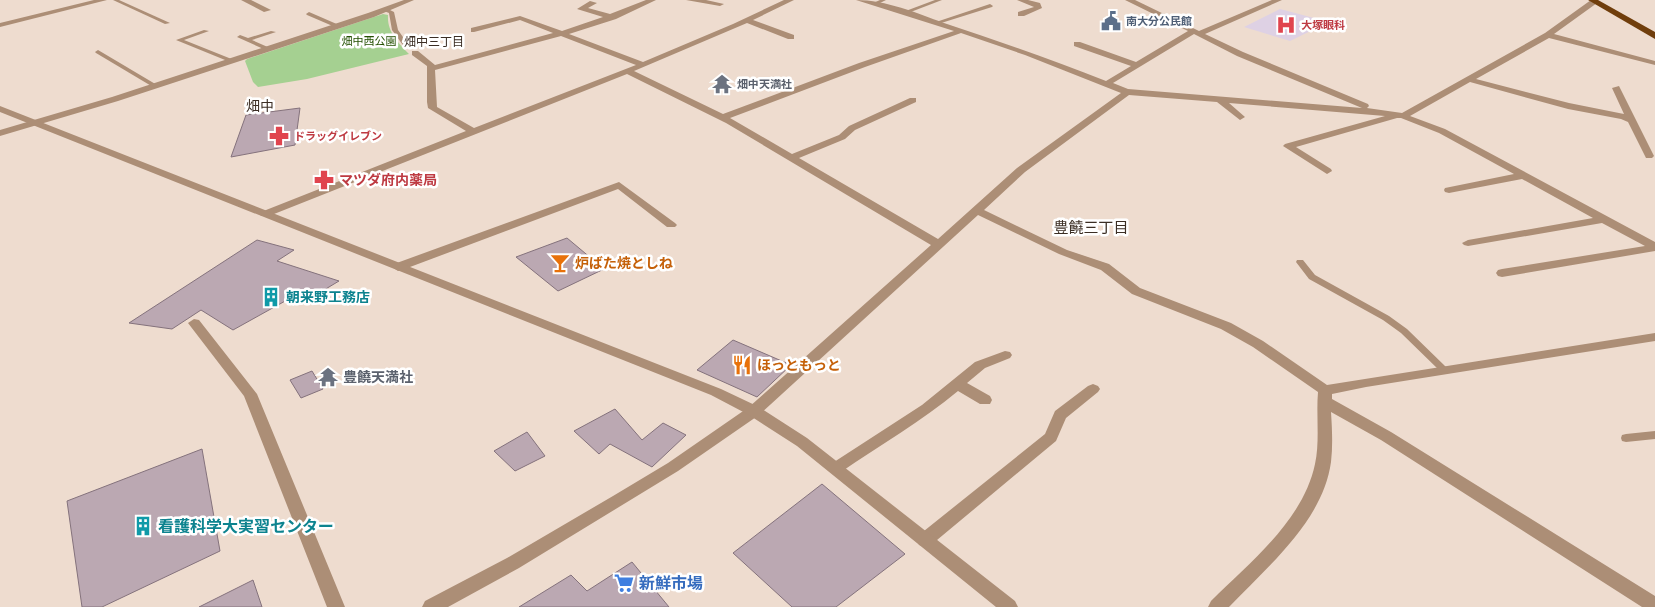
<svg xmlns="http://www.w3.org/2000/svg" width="1655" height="607" viewBox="0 0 1655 607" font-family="'Open Sans','Noto Sans JP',sans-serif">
<rect width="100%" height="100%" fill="#eedccf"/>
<path fill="#ded1e4" d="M1280 9 1329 22 1290 41 1244 27Z"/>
<path fill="#a5d091" d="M383 14 388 15C387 32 398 42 409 54L307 79 258 87 253 82 245 61 247 59Z"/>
<g fill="#bba8b2" stroke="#84727c">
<path d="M300 108 295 145 231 157 246 115Z"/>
<path d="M567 238 604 269 558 291 516 257Z"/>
<path d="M257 240 294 250 277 261 339 281 309 299 296 295 233 330 201 310 172 329 129 323Z"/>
<path d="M733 340 791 365 757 397 697 370Z"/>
<path d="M312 371 323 389 301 398 290 380Z"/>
<path d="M615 409 642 440 663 423 686 435 652 467 610 444 599 454 574 431Z"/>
<path d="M527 432 545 456 515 471 494 451Z"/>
<path d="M202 449 220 551 102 607H82L67 501Z"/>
<path d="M822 484 905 554 836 607H792L733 553Z"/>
<path d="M632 562 669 607H519L571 575 587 591Z"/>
<path d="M253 580 262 607H199Z"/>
</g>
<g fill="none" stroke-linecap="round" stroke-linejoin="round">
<g fill="#ac8e76" fill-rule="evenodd">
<path d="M113 0H119L170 23 165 24Z"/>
<path d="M880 0H886L876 5 871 4Z"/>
<path d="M935 0H942L908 13 903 12Z"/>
<path d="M990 4 993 6 992 7 938 24 933 23Z"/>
<path d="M384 9H388L394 12 398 30 410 47 409 48H405L392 30 389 13 384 11Z"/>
<path d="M309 12 339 25 340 26 335 27 307 15 306 14Z"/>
<path d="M204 30 209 31 184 40 234 60V62H230L176 40Z"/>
<path d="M271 31 276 32 252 40 270 48 271 49 268 51 237 37 240 35 248 38Z"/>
<path d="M98 50 157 85 158 86 153 87 96 53 95 52Z"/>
<path d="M1297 260H1303L1315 275 1389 316 1407 329 1445 366 1447 368 1445 370H1439L1401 333 1383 320 1309 279 1296 262Z"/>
<path d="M1655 431V439L1626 442 1622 441 1621 438 1622 435 1626 434Z"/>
</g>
<g fill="#ac8e76" fill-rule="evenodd">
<path d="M241 0H251L271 10 264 12Z"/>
<path d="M404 0H414L374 17 118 101 0 136V130L112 97 368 13Z"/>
<path d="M646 0H656L616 19 569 34 643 62 733 24 784 0H794L753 20 794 35V39H788L747 23 634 71 723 114 859 63 954 31 856 0C886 0 917 13 944 23 999 41 1052 60 1106 81L1131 66 1074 46V42H1080L1136 62 1188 31 1125 0H1135L1199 31 1272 0H1282L1205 34 1243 52 1368 104 1369 106 1367 108 1402 113 1545 33 1591 0H1597V3L1554 34 1655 61V65L1549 38 1476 79 1569 103 1624 114 1612 88 1619 86 1654 156 1652 158H1646L1628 122 1621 119 1568 109 1470 82 1410 116 1445 129 1655 242V251L1502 277 1498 276 1496 273 1498 270 1502 269 1645 246 1602 223 1468 246 1464 245 1462 243 1468 240 1593 218 1522 179 1449 193 1445 192 1444 190 1445 188 1514 174 1439 133 1401 118H1397L1296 147 1331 169 1332 171 1327 174 1283 146 1285 144 1385 116 1229 103 1245 117 1240 120 1217 102 1129 95 1025 172 984 210 1067 250 1109 264 1140 288 1231 323 1263 341 1327 385 1655 333V341L1366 387 1332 394V399L1391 432 1655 596V607H1642L1381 440 1331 412C1332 428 1333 445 1331 462 1323 521 1268 566 1229 607H1208L1211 601C1250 562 1303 521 1315 464 1320 441 1316 415 1318 392L1253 347 1221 329 1132 294 1101 270 1059 254 978 215 759 415 678 471 519 568 448 607H422L425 601 507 558 613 496 668 463 749 407 931 245 726 123 627 74 269 216H261L260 214 261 212 466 131 428 108 427 102V66L412 55V51H418L435 65 553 33 520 20 474 32H471V28L520 16 562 31 603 17 577 9 590 1 597 3 588 8 610 14ZM961 33 1025 55 1121 93 1017 168 938 239 799 158 845 139 855 130 916 102V98H910L849 126 839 135 792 154 730 118 865 67ZM1194 34 1237 56 1362 108 1128 89 1113 83ZM561 36 636 65 474 128 437 107 435 70Z"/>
<path d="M686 0H706L724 4 720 6Z"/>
<path d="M1017 0H1028L1040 3 1042 8 1024 16H1018V12L1034 7Z"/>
<path d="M619 182 675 223 677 225 675 227H667L618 189 402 270 398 271 392 267 394 264Z"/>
<path d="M194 319 199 320 257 394 345 607H327L244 396 188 323Z"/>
<path d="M1005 351 1010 352 1012 355 1010 358 985 368 967 383 990 396 992 400 990 404H980L958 391C922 421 880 445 841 472L836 474 831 472 828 468 831 464 922 405 975 362Z"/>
<path d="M1093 384 1098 386 1100 389 1098 392 1066 418 1056 441 931 545 925 547 919 545 917 540 919 535 1045 434 1055 411 1088 386Z"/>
</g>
<g fill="#ac8e76" fill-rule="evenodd">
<path d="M94 0H107L0 27V23Z"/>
<path d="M0 106 721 389 759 407 807 438 1015 601 1018 607H996L797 446 749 415 711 395 0 112Z"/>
</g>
<path fill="#703e0c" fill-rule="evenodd" d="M1588 0H1598L1655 32V39Z"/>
</g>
<defs>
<symbol id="civic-bare" viewBox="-9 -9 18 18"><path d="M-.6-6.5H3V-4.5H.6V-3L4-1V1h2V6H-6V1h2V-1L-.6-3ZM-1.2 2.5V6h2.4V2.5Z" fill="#5c6f8a" stroke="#fff" stroke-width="2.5" paint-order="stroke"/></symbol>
<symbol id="hospital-bare" viewBox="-9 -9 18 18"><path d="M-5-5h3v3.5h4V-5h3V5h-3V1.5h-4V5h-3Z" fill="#e0444e" stroke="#fff" stroke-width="2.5" paint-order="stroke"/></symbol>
<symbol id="temple-bare" viewBox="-9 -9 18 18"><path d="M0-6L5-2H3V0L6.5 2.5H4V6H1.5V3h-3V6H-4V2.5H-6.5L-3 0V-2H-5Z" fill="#6b7280" stroke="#fff" stroke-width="2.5" paint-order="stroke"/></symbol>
<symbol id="pharmacy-bare" viewBox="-9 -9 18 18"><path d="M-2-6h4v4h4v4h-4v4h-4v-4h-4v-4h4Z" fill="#e0444e" stroke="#fff" stroke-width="2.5" paint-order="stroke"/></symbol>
<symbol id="bar-bare" viewBox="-9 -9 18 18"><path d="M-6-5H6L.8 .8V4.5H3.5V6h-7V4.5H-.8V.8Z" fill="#e8710a" stroke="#fff" stroke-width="2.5" paint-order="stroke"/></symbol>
<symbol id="building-bare" viewBox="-9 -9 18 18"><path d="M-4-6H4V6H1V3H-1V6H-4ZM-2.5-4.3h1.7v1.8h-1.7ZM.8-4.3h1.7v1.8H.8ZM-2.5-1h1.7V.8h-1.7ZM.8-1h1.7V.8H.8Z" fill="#0f9aa8" stroke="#fff" stroke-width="2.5" paint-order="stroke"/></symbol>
<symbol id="restaurant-bare" viewBox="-9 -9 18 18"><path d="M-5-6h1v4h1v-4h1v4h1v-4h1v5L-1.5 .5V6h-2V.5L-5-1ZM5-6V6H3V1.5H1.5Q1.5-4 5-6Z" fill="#e8710a" stroke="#fff" stroke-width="2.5" paint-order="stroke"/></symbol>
<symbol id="supermarket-bare" viewBox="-9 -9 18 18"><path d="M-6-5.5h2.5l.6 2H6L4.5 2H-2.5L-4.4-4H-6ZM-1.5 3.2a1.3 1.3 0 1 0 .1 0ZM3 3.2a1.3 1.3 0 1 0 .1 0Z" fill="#3f7fe0" stroke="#fff" stroke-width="2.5" paint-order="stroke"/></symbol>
</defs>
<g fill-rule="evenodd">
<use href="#civic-bare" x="1097" y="7" width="28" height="28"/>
<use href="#hospital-bare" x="1272" y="11" width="28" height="28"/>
<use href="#temple-bare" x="708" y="70" width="28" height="28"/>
<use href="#pharmacy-bare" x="265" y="122" width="28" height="28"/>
<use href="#pharmacy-bare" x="310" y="166" width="28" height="28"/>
<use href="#bar-bare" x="546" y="249" width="28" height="28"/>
<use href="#building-bare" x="257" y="283" width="28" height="28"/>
<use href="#restaurant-bare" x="728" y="351" width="28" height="28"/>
<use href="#temple-bare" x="314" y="363" width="28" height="28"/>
<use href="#building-bare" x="129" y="512" width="28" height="28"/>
<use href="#supermarket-bare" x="610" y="569" width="28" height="28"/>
</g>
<g text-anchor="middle" stroke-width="5" stroke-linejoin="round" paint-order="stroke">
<g font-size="11" font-weight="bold" fill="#4e5e75" stroke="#fff" text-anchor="start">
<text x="1126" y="25">南大分公民館</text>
</g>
<g font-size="11" font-weight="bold" fill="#be3a42" stroke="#fff" text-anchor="start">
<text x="1301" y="29">大塚眼科</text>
<text x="294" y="140">ドラッグイレブン</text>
</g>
<g font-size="11" fill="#245002" stroke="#fff">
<text x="369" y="45">畑中西公園</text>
</g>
<g font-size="11" font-weight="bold" fill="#5b616d" stroke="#fff" text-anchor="start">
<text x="737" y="88">畑中天満社</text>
</g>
<g font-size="12" fill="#3b2e24" stroke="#fff">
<text x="434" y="46">畑中三丁目</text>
</g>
<g font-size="14" fill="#3b2e24" stroke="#fff">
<text x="260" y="111">畑中</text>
</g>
<g font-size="14" font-weight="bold" fill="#be3a42" stroke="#fff" text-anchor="start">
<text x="339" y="185">マツダ府内薬局</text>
</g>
<g font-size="14" font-weight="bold" fill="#c56008" stroke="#fff" text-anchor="start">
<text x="575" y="268">炉ばた焼としね</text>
<text x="757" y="370">ほっともっと</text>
</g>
<g font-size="14" font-weight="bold" fill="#0d838f" stroke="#fff" text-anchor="start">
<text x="286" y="302">朝来野工務店</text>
</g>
<g font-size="14" font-weight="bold" fill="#5b616d" stroke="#fff" text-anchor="start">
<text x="343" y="382">豊饒天満社</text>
</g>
<g font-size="15" fill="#3b2e24" stroke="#fff">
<text x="1091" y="233">豊饒三丁目</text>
</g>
<g font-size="16" font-weight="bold" fill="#0d838f" stroke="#fff" text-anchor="start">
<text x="158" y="532">看護科学大実習センター</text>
</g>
<g font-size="16" font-weight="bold" fill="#366cbe" stroke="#fff" text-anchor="start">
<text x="639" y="589">新鮮市場</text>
</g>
</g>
</svg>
